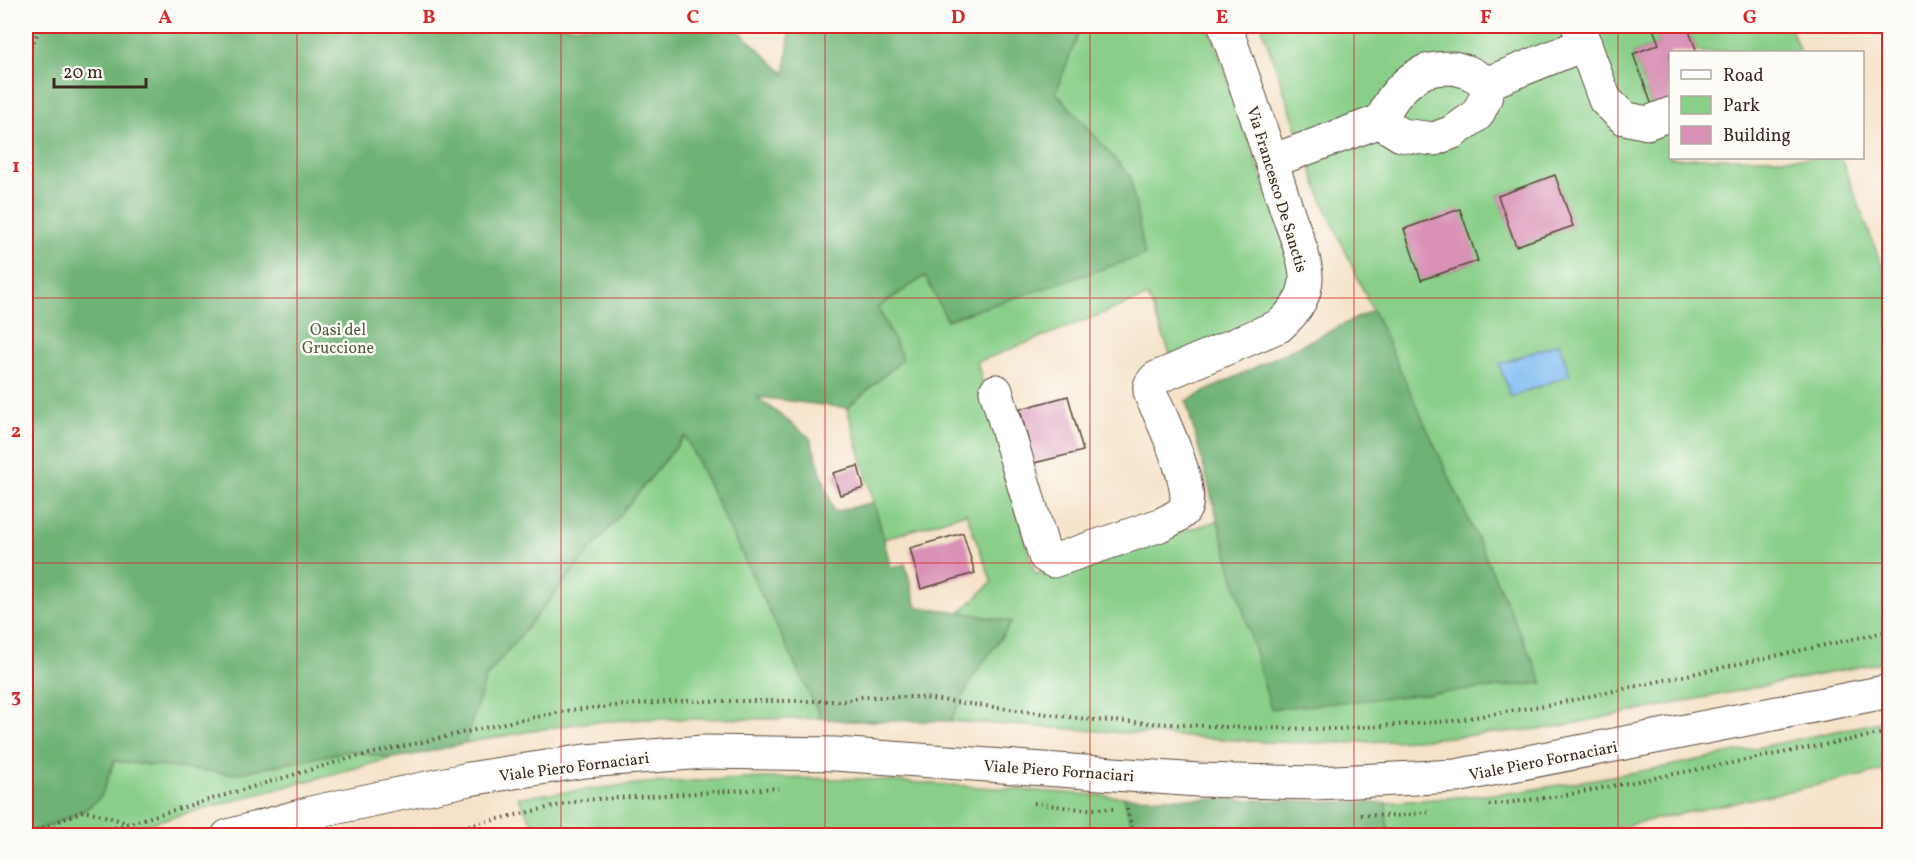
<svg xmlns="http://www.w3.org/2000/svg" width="1915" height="861" viewBox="0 0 1915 861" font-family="Vollkorn,serif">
<rect width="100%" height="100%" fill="#fdfcf7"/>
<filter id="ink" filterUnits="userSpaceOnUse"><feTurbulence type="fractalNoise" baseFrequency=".0167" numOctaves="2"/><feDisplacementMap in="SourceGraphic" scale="12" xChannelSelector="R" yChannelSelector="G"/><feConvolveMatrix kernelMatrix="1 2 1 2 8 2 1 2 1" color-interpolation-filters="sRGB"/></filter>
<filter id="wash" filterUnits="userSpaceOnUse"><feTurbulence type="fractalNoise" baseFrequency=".008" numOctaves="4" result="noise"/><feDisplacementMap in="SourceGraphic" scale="24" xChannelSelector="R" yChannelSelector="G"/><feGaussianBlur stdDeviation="1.35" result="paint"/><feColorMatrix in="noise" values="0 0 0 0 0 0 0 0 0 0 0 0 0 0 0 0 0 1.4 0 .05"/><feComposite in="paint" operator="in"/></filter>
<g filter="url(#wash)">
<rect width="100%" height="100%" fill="#f5e2c8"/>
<g fill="#89cf89" stroke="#627c54" stroke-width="1.5" fill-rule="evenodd">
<path d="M1080 26H1209L1294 270 1290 288 1278 312 1172 359 1148 296 977 362 1035 574 1218 521 1238 592 1542 683 1322 200 1261 26H1327L1328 27 1333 26H1652L1659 44 1633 54 1655 113 1670 108V158H1841L1889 285V661L1551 728 1416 740 1340 743 1265 742 950 721 974 675 1012 622 961 612 992 582 966 513 884 539 847 408 903 359 878 307 925 276 1130 176 1055 92 1075 43ZM1555 175 1573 226 1516 246 1498 196ZM1460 210 1477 261 1421 280 1404 229Z"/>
<path d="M1687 26H1790L1800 52H1697Z"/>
<path d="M685 436 821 718C742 721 662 715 583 723 544 728 504 736 465 743L486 677Z"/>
<path d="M1889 720V770L1580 835H1388L1386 803 1518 792 1659 768Z"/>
<path d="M348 751 393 758 106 835 26 836 83 811 101 797 114 761 233 774Z"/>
<path d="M765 778 863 779 1124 797 1135 835H538L518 797 645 783Z"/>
</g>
<g fill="#6eb275" stroke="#546e4a" stroke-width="1.5">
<path d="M26 26H734L785 74 790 28 803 26H922L944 28 947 26H1080L1075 43 1056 92 1130 176 1145 255 947 320 925 276 878 307 903 359 847 408 757 397 810 438 834 512 874 502 891 568 905 564 917 607 961 612 1012 622 974 675 950 721H846L821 718 685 436 486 677 465 743 419 754 393 758 348 751 233 774 114 761 101 797 83 811 26 835Z"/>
<path d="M1373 310 1543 683 1271 709 1218 521 1186 401Z"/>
<path d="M1124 797 1386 803 1388 835H1134Z"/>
</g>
<path fill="#80bcf2" stroke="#5e7388" stroke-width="1.5" d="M1559 343 1570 375 1511 397 1499 364Z"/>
<g id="blocks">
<g fill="#d991b6">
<path d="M1652 26H1687L1697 52H1670V108L1655 113 1633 54 1659 44Z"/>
<path d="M1555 175 1573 226 1516 246 1498 196Z"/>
<path d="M1460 209 1478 261 1421 280 1404 229Z"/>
<path d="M1068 396 1083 451 1034 463 1020 409Z"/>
<path d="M858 466 864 488 840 495 833 473Z"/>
<path d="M963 533 975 573 921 589 910 548Z"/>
</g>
</g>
</g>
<g filter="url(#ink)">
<use href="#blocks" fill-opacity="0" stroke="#574638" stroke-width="1.5"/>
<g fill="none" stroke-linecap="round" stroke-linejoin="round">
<defs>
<g id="minor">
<path d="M1578 26 1605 100 1624 118 1647 123 1670 114"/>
<path d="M1454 68 1468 72 1488 83 1485 99 1477 115 1453 132 1434 139 1401 135 1388 127 1383 120C1387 100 1407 79 1426 71 1435 68 1445 68 1454 68Z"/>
<path d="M1488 83 1585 44"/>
<path d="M1272 161 1383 120"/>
<path d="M996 391 1045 556 1053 561 1160 525C1168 521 1178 517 1184 510 1196 493 1167 431 1159 412 1156 405 1148 393 1150 386 1151 383 1154 380 1156 378L1279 326C1294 313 1307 296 1306 275 1304 251 1292 227 1285 204 1266 144 1246 85 1225 26"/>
</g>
<path id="major" d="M228 836 315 812 469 779 585 761 704 752 835 754 1198 780 1315 783 1456 776 1890 691"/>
</defs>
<use href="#minor" stroke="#574638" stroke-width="35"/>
<use href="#major" stroke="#574638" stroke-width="35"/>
<g stroke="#574638" stroke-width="4" stroke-dasharray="1.5 4.5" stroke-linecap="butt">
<path d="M26 58 41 26"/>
<path d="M1034 803 1079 809H1116"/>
<path d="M1489 805 1561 796 1890 732"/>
<path d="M1127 809 1134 836"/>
<path d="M1361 815 1395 816 1428 812"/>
<path d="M26 835 83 811 95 813 128 823"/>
<path d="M86 836 347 759 510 722 572 710 625 705 682 701H844L862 697H917L1093 720 1246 728 1339 729 1452 721 1563 702 1890 631"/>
<path d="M422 836 583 800 779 788"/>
</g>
<use href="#minor" stroke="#fff" stroke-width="33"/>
<use href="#major" stroke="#fff" stroke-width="33"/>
</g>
</g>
<path fill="none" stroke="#d62828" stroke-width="1.5" stroke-opacity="0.55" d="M297 26V836M561 26V836M825 26V836M1090 26V836M1354 26V836M1618 26V836M26 298H1890M26 563H1890"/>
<g text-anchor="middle" stroke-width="5" stroke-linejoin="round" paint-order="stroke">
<g font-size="16" fill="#3b2a1e" stroke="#fdfcf7">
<text transform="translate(1278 189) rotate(73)" y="6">Via Francesco De Sanctis</text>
<text transform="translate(1543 760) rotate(-11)" y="6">Viale Piero Fornaciari</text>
<text transform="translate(574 766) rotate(-7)" y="6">Viale Piero Fornaciari</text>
<text transform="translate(1059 770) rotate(4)" y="6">Viale Piero Fornaciari</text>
</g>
<g font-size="16" fill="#525c3e" stroke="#fdfcf7">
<text x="338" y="335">Oasi del<tspan x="338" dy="18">Gruccione</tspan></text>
</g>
</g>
<rect width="1915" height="861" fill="none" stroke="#fdfcf7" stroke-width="66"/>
<rect x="1669" y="51" width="195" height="108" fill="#fdfcf7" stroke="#afa8a0" stroke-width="1.5"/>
<rect x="1681" y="70" width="30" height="9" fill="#ffffff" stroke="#afa8a0" stroke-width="1.5"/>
<text x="1723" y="81" font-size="18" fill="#3b2a1e">Road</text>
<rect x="1681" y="96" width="30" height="18" fill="#89cf89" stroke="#afa8a0" stroke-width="1.5"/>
<text x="1723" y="111" font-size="18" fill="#3b2a1e">Park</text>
<rect x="1681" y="126" width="30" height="18" fill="#d991b6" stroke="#afa8a0" stroke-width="1.5"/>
<text x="1723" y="141" font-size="18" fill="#3b2a1e">Building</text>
<path d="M54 78v9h92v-9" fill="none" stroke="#3b2a1e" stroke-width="3"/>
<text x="63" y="78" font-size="18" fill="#3b2a1e" stroke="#fdfcf7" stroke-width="4.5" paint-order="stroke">20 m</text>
<rect x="33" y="33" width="1849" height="795" fill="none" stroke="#d62828" stroke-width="2"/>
<g font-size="20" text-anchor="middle" font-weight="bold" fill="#d62828">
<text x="165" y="23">A</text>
<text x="429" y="23">B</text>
<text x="693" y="23">C</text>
<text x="958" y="23">D</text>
<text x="1222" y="23">E</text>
<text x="1486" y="23">F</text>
<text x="1750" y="23">G</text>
<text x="16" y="172">1</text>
<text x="16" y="437">2</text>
<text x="16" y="702">3</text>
</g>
</svg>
